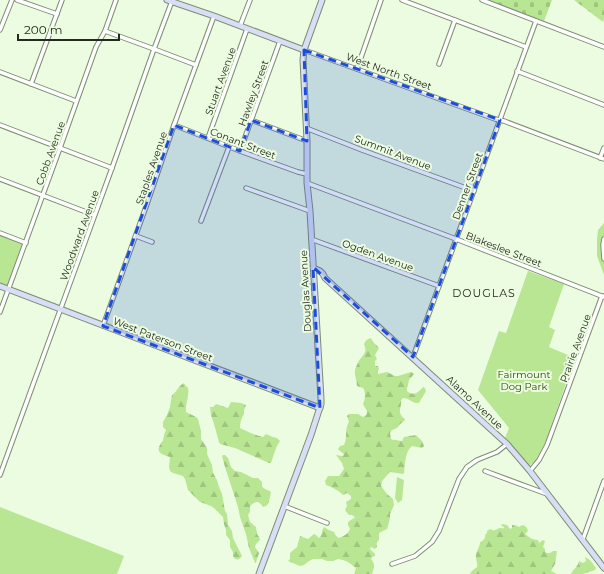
<svg xmlns="http://www.w3.org/2000/svg" width="604" height="574" viewBox="0 0 604 574" font-family="Montserrat,sans-serif">
<defs>
<pattern id="forest-firs" width="22" height="20" patternUnits="userSpaceOnUse"><rect width="22" height="20" fill="#b9e693"/><path d="M5 1l3.5 6h-7zM16 11l3.5 6h-7z" fill="#9fc57e"/></pattern>
<pattern id="cemetery-stones" width="16" height="16" patternUnits="userSpaceOnUse"><rect width="16" height="16" fill="#b9e693"/><path d="M2 7V4a2 2 0 0 1 4 0v3zM10 15v-3a2 2 0 0 1 4 0v3z" fill="#9fc57e"/></pattern>
</defs>
<rect width="100%" height="100%" fill="#ecfce0"/>
<g fill="#b9e693">
<path d="M604 223V282V275L597 256V239L598 230Z"/>
<path d="M0 233 26 243 9 290 0 286Z"/>
<path d="M528 271 564 284 549 327 555 330 549 347 575 358 545 443 535 461 529 466 505 438 509 428 478 390 499 331 506 333Z"/>
<path d="M397 477 404 480 402 500 398 503 395 498Z"/>
<path d="M0 507 124 556 117 574H0Z"/>
</g>
<g fill="url(#forest-firs)">
<path d="M371 338C373 343 376 344 379 348L375 355 377 359 375 361V366H378L379 369 378 371V374L387 372 395 376H398L411 372 414 374 409 380 408 385 407 388V391C413 397 419 392 423 387L425 388 426 391 419 403C413 404 409 398 403 398 399 403 402 399 401 404 400 411 398 414 405 419V420L399 425 397 428 392 430 390 433 391 439 393 440C397 439 398 441 402 441L404 437 416 435 422 441 424 446 422 448 412 446C405 451 405 464 404 473L403 474 390 472 382 481 381 486 387 494 393 499 394 505 390 514V518L388 526 387 529 379 533V540C377 542 376 543 377 547L375 549 371 547 370 549 375 554V556L372 557 371 559C376 565 374 567 372 574H354L356 568 348 562 343 560 338 559 333 561H327L322 559H313L309 561 304 565 300 566 288 561 290 559V553L297 547 300 536 308 539 314 534 316 535 319 538C323 535 321 531 324 527L329 530 334 532 336 536 339 538C344 536 348 534 350 529L348 525V522L354 518 355 517 352 515H349L345 510 347 506 346 502 351 499V496L347 493 343 495C338 490 332 487 326 485L325 481 328 476H339L344 469 342 463 336 455 342 456 344 455 343 453 341 452 338 449 340 446 344 445C348 437 344 430 349 422L347 416 349 414H358L363 417 365 416C370 412 365 409 363 404 365 401 366 391 363 388 361 387 359 387 357 386 357 380 354 375 355 370 356 367 358 361 361 358 365 353 367 352 364 344 365 341 367 339 371 338Z"/>
<path d="M184 383C184 384 188 388 188 388 190 393 185 405 186 412L196 417 198 419 201 431V439L207 448V454L212 465 213 473 217 480 219 487 222 494 225 511 227 514 228 525 232 531 233 538 242 556C240 559 238 560 235 559L233 556V552L230 547V540L226 535V530L224 524 223 517 214 508 211 506 200 502 188 490 185 479 183 476 173 473 170 471 169 467 170 457C164 455 155 453 160 445 162 441 162 443 163 440 164 436 164 434 166 430L163 427V422L167 415 170 407 171 400 172 395C177 392 178 386 184 383Z"/>
<path d="M231 402 241 403 246 405 244 410V414C241 418 240 423 240 428 248 432 255 435 263 437L266 434 273 437 277 438 280 441C275 448 274 455 271 463H269L235 448 220 444 219 442 214 424 211 415 210 407H213L216 404 228 408Z"/>
<path d="M223 455H225L228 458 231 467 235 471 241 472 253 478H258L262 482C262 483 262 484 262 486 263 489 269 490 271 492L269 502 266 506 263 507C259 501 256 500 250 506V512L248 515 250 522 256 527 257 534 259 537 260 540 256 544 255 547 259 553 257 559 256 563H255L249 548 246 534 240 517 238 507 225 467 222 456Z"/>
<path d="M502 524 507 525 510 529 512 528V525H515L519 527C523 523 527 526 528 531L525 534 532 539 538 540 539 543 543 540 545 541 543 547 545 549V552L547 553H550L553 551H557L555 564 551 571 557 574H470C472 570 475 569 477 567 478 564 476 560 476 558 475 552 480 548 480 542 483 541 486 538 485 535L487 533V531L490 529C496 532 495 529 500 528 502 528 503 529 504 528V527L502 526 501 525Z"/>
<path d="M585 557 590 560 596 568 595 570 583 574H571C573 569 578 567 579 561L583 563 586 561Z"/>
</g>
<g fill="url(#cemetery-stones)">
<path d="M487 0H552L544 21Z"/>
<path d="M574 0H604V19L603 22Z"/>
</g>
<g fill="none" stroke-linecap="round" stroke-linejoin="round">
<defs>
<g id="street">
<path d="M17 0 57 14"/>
<path d="M402 0 526 47"/>
<path d="M482 0 604 47"/>
<path d="M240 26 250 0"/>
<path d="M0 30 12 0"/>
<path d="M105 31 154 49 196 65"/>
<path d="M304 50 495 119 504 121 604 159"/>
<path d="M439 64 455 20"/>
<path d="M357 69 381 0"/>
<path d="M517 71 604 105"/>
<path d="M0 72 76 101"/>
<path d="M31 84 62 0"/>
<path d="M251 120 307 141"/>
<path d="M0 125 112 168"/>
<path d="M174 125 240 151 298 172 307 174"/>
<path d="M306 128 362 150 474 191"/>
<path d="M208 138 247 29"/>
<path d="M240 151 280 41"/>
<path d="M600 158 604 148"/>
<path d="M0 179 94 215"/>
<path d="M307 183 456 239 604 297"/>
<path d="M246 188 310 211"/>
<path d="M201 221 229 147"/>
<path d="M0 233 26 243"/>
<path d="M136 236 152 242"/>
<path d="M311 239 439 286"/>
<path d="M604 239 603 245 604 259"/>
<path d="M0 312 60 148 96 47 105 31 116 0"/>
<path d="M103 326 147 204 174 125 214 16"/>
<path d="M413 357 536 21"/>
<path d="M485 471 547 494"/>
<path d="M530 471 539 460 547 445 602 296H603"/>
<path d="M0 475 112 168 154 49 172 1"/>
<path d="M284 506 327 523"/>
<path d="M583 539 604 481"/>
<path d="M392 564 415 556 432 542 439 531 459 479 467 467 477 460 497 452 507 444"/>
</g>
<g id="secondary">
<path d="M167 0 214 16 304 50"/>
<path d="M313 268 320 271 323 274 325 278 507 444 530 471 604 568"/>
<path d="M0 286 320 408"/>
<path d="M259 574 311 435 321 404V399L310 211 307 183V141L303 60 304 50 322 0"/>
</g>
</defs>
<use href="#street" stroke="#7e8d73" stroke-width="5.5"/>
<use href="#secondary" stroke="#7e8d73" stroke-width="7"/>
<use href="#street" stroke="#fff" stroke-width="3.5"/>
<use href="#secondary" stroke="#d8def6" stroke-width="5"/>
</g>
<path fill="#1d4ed8" fill-opacity="0.2" stroke="#1d4ed8" stroke-width="3" stroke-dasharray="8 5" stroke-linejoin="round" d="M304 50 500 120 413 357 313 267 320 408 103 326 174 125 240 151 251 120 307 141Z"/>
<g text-anchor="middle" stroke-width="4" stroke-linejoin="round" paint-order="stroke">
<g font-size="10" fill="#242a1f" stroke="#ecfce0">
<text transform="translate(389 71) rotate(20)" y="4">West North Street</text>
<text transform="translate(220 81) rotate(-70)" y="4">Stuart Avenue</text>
<text transform="translate(253 93) rotate(-70)" y="4">Hawley Street</text>
<text transform="translate(243 143) rotate(21)" y="4">Conant Street</text>
<text transform="translate(393 152) rotate(21)" y="4">Summit Avenue</text>
<text transform="translate(50 153) rotate(-70)" y="4">Cobb Avenue</text>
<text transform="translate(151 168) rotate(-71)" y="4">Staples Avenue</text>
<text transform="translate(467 186) rotate(-70)" y="4">Denner Street</text>
<text transform="translate(79 235) rotate(-70)" y="4">Woodward Avenue</text>
<text transform="translate(504 249) rotate(21)" y="4">Blakeslee Street</text>
<text transform="translate(378 255) rotate(20)" y="4">Ogden Avenue</text>
<text transform="translate(305 291) rotate(-93)" y="4">Douglas Avenue</text>
<text transform="translate(163 339) rotate(21)" y="4">West Paterson Street</text>
<text transform="translate(575 348) rotate(-70)" y="4">Prairie Avenue</text>
<text transform="translate(475 402) rotate(43)" y="4">Alamo Avenue</text>
</g>
<g font-size="10" fill="#2d490c" stroke="#ecfce0">
<text x="524" y="378">Fairmount<tspan x="524" dy="12">Dog Park</tspan></text>
</g>
<g font-size="11" letter-spacing="1" fill="#242a1f" stroke="#ecfce0">
<text x="484" y="297">DOUGLAS</text>
</g>
</g>
<path d="M18 34v6h101v-6" fill="none" stroke="#242a1f" stroke-width="2"/>
<text x="24" y="34" font-size="12" fill="#242a1f" stroke="#ecfce0" stroke-width="3" paint-order="stroke">200 m</text>
</svg>
